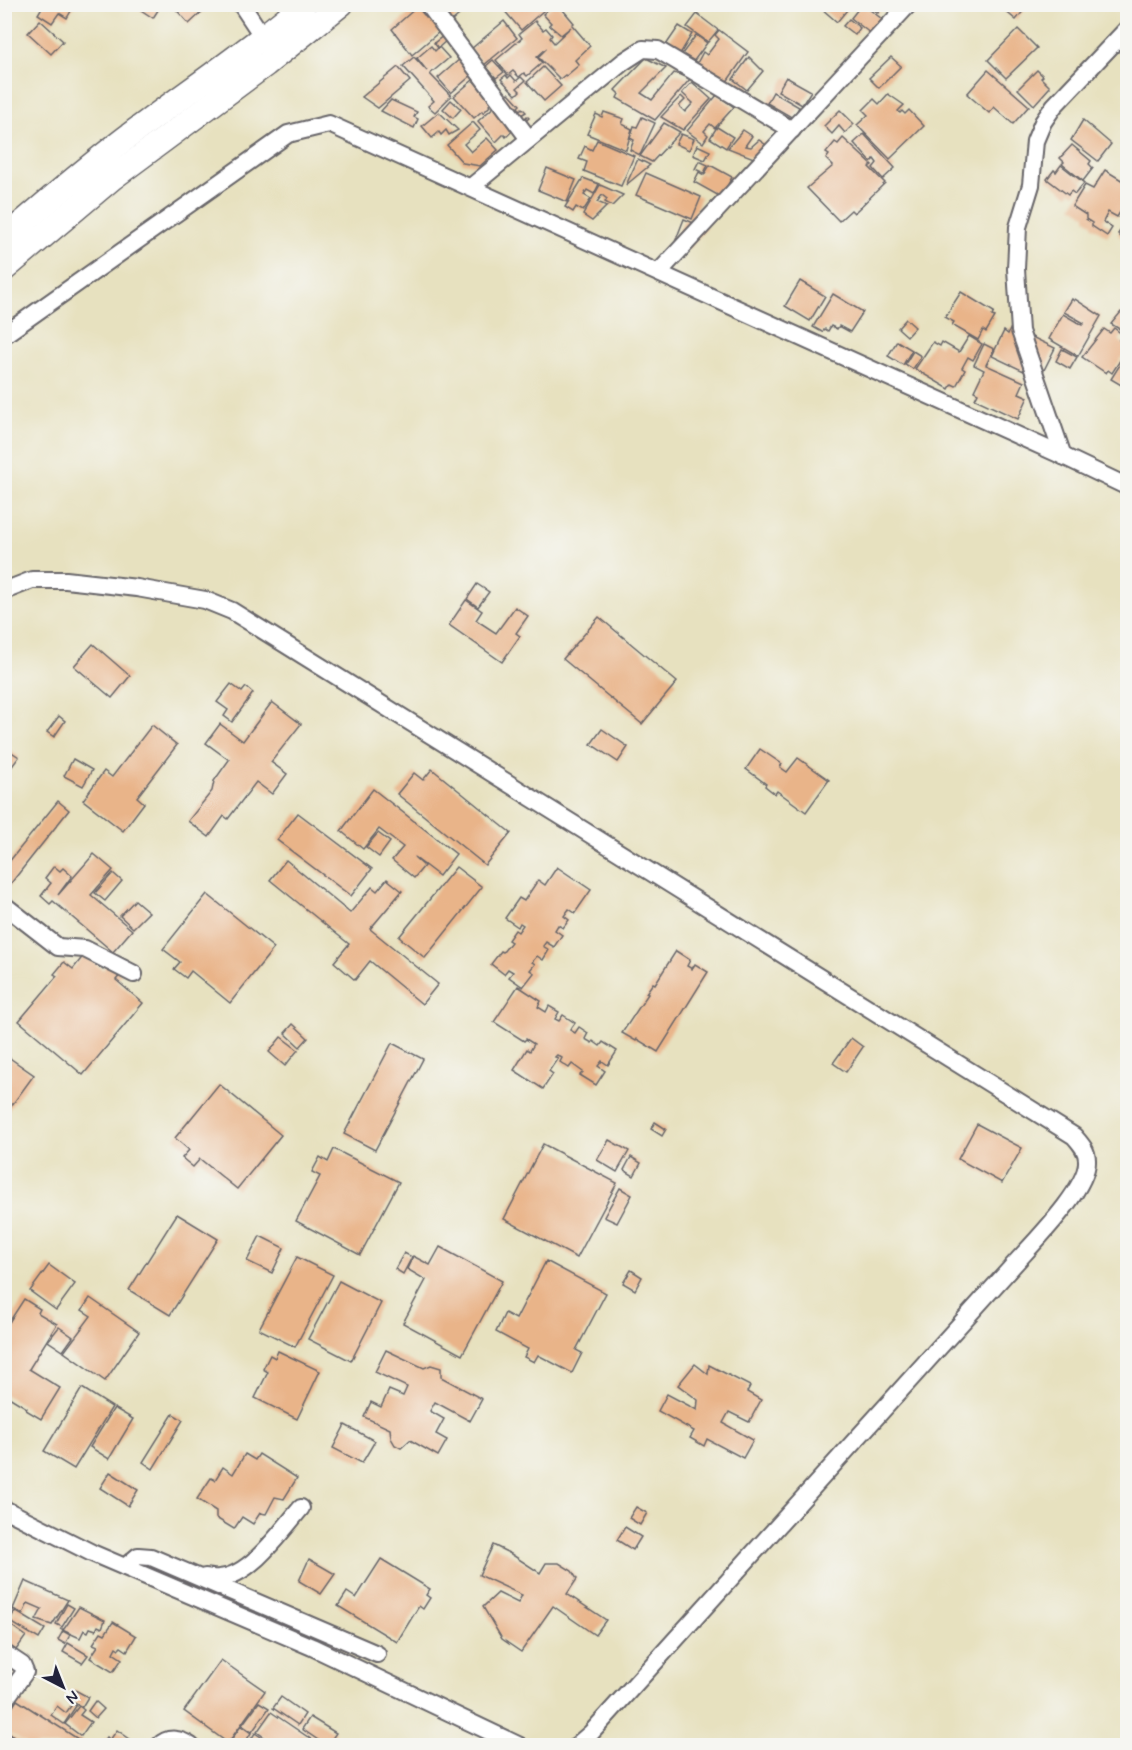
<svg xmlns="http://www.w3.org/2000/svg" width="1132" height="1750" viewBox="0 0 1132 1750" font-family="Mynerve,sans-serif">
<rect width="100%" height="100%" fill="#f6f6f2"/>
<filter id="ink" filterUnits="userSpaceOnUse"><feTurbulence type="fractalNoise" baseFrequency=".0167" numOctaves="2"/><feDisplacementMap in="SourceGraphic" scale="12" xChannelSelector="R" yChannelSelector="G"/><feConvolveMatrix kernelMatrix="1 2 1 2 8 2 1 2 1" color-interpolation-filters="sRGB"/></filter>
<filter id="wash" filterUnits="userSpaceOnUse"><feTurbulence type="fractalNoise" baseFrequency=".008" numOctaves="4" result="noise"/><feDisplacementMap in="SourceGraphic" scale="24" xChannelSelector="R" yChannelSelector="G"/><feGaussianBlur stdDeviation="1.35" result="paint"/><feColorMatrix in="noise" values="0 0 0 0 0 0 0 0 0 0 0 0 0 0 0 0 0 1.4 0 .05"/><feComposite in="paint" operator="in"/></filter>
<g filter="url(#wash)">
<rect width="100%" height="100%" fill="#e7e1bf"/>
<g id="blocks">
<g fill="#e9b489">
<path d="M44 4H75L67 18 59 13 52 23 38 14Z"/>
<path d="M136 4H162L153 18 135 6Z"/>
<path d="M175 4H199L204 10 189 24 173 6Z"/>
<path d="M436 4H472L412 55 392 29 417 7 424 15Z"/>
<path d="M508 4H551L521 30 503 9Z"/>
<path d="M554 4H558L574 23 572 25 590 46 575 60 579 65 566 76 565 75 560 79 538 57 547 48 537 57 542 63 527 76 524 73 519 77 513 71 508 75 496 60 522 38 519 34 535 21 543 30 546 28 552 35 550 38 554 43 571 27 561 35 549 25 551 23 543 14Z"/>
<path d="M823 4H852L837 22 821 8Z"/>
<path d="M862 4 882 19 871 34 851 18Z"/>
<path d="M867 4H881L884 6 878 13Z"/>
<path d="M997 4H1029L1016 20Z"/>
<path d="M697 14 718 30 708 42 687 27Z"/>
<path d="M849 19 860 28 855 35 843 26Z"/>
<path d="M40 20 63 41 51 54 28 33Z"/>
<path d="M504 21 517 38 484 65 471 49Z"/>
<path d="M679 26 692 34 680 54 666 45Z"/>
<path d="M1018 29 1037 48 1006 78 988 60Z"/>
<path d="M719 30 748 52 726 83 696 65 703 52 707 55 719 39 715 35Z"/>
<path d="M696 35 707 43 693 62 682 54Z"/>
<path d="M443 36 447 40 438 48 434 43Z"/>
<path d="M431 46 435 51 439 47 449 58 430 74 451 96 435 112 428 106 434 101 403 66 414 57 427 71 417 58Z"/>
<path d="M468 52 481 67 451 93 438 78Z"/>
<path d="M749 57 763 71 747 90 733 79Z"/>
<path d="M891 57 901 66 879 88 869 78Z"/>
<path d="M646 58 666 68 641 93 652 100 674 73 691 78 655 120 617 98 619 94 615 90Z"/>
<path d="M493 60 504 72 496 78 486 66Z"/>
<path d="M398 67 410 81 378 108 362 97Z"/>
<path d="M543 67 561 86 544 101 527 82Z"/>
<path d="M988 70 1029 106 1013 124 994 107 989 113 967 94Z"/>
<path d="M1037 70 1043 76 1041 78 1050 87 1034 105 1018 89Z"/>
<path d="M506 75 508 78 511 75 516 81 521 77 525 81 517 88 520 91 516 95 501 79Z"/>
<path d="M786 77 811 91 802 105 778 91Z"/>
<path d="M473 80 492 102 489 105 490 106 483 113 482 111 474 118 454 96Z"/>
<path d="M692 82 711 99 683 130 661 117 681 96 685 100 679 106 685 112 693 103 682 93Z"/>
<path d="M773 92 799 107 793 118 767 103Z"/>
<path d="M509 93 520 105 518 107 520 110 522 108 526 112 521 115 524 119 527 116 529 118 520 126 499 102Z"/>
<path d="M888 94 904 105 898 111 900 113 902 111 905 114 909 110 924 126 890 159 857 125 868 115 863 110 874 99 879 104Z"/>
<path d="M717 95 734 107 715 128 710 124 704 131 708 135 703 143 687 131Z"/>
<path d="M391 100 417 112 414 117 418 119 414 128 381 111Z"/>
<path d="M451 100 461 109 453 118 443 109Z"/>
<path d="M496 105 513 130 506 137 504 134 496 142 478 121Z"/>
<path d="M840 110 854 124 845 133 839 126 832 134 824 126Z"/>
<path d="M439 112 458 130 449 135 446 130 441 135 439 132 432 138 422 126Z"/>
<path d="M604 112 624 119 622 124 632 129 626 150 587 134 596 114 602 117Z"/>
<path d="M642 117 655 123 640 155 630 150 634 140 630 138 634 126 637 127Z"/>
<path d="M1083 120 1111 144 1098 161 1071 140Z"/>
<path d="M473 122 480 130 464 144 471 152 487 138 498 150 480 166 463 163 447 145Z"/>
<path d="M664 123 680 132 652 162 640 156Z"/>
<path d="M717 127 733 137 726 148 710 138Z"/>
<path d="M743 130 752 136 745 146 751 147 759 140 769 147 756 159 728 148Z"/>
<path d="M681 134 694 139 689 150 676 144Z"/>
<path d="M864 134 895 168 883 179 873 168 877 163 874 159 871 162 854 143Z"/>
<path d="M843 138 872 165 869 167 885 183 854 213 851 210 839 221 807 188 833 166 826 159 829 155 826 153 835 142 838 144Z"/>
<path d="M597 140 634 156 621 186 584 171 587 162 579 159 585 146 592 150Z"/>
<path d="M697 145 710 151 705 160 693 155Z"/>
<path d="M1072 145 1091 161 1089 164 1093 168 1083 181 1062 164 1064 162 1060 158Z"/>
<path d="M638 159 650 165 626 185Z"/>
<path d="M699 161 708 165 704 173 695 169Z"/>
<path d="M710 165 732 177 721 197 694 182 699 172 704 175Z"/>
<path d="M1061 165 1084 183 1075 194 1071 191 1068 195 1047 179 1054 170 1056 172Z"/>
<path d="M547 168 576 180 567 202 538 190Z"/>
<path d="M1105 170 1128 184V200L1117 217 1108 212 1103 222 1112 228 1107 236 1092 226V223L1086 219V215L1072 206 1085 185 1093 189Z"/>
<path d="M646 173 701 197 692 219 636 195Z"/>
<path d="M583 178 599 184 594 194 587 190 584 195 591 199 583 211 576 207 573 212 565 207Z"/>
<path d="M600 185 623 195 612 206 605 202 607 199 602 195 597 202 607 206 592 221 583 215Z"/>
<path d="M684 219 706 228 689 248 675 242Z"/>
<path d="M1128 219V239L1126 242 1118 234Z"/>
<path d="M800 281 825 296 810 321 785 306Z"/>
<path d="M961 292 994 312 992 316 995 317 986 332 983 330 978 340 952 325 954 322 945 317Z"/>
<path d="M833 294 863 312 850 332 839 326 837 329 831 326 828 331 825 329 822 332 813 327Z"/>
<path d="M1072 299 1074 301 1075 299 1101 316 1078 356 1049 339 1063 314 1082 325 1084 323 1064 312Z"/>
<path d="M1121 312 1128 318V334L1111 324Z"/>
<path d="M906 319 915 327 907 336 898 328Z"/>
<path d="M1011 327 1055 348 1044 370 1033 365 1028 373 992 356 1004 331 1008 334Z"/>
<path d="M1114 328 1123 335 1119 340 1128 348 1112 373 1108 370 1106 373 1082 357 1104 329 1110 333Z"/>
<path d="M969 336 982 344 973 360 968 357 962 368 965 370 956 386 952 384 949 389 915 369 933 342 940 346 942 342 959 352Z"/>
<path d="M897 341 912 350 903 365 888 356Z"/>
<path d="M984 344 994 349 986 365 1024 382 1019 393 1028 397 1018 419 975 399 978 393 974 391 984 370 974 365Z"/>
<path d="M1062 349 1077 357 1070 369 1056 361Z"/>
<path d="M913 351 921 356 913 369 905 364Z"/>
<path d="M1128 352V389L1111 379Z"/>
<path d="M477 584 489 592 478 607 467 599Z"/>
<path d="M466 600 482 611 476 620 496 633 515 607 528 616 516 633 520 636 502 662 449 625Z"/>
<path d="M599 617 677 682 642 724 563 659Z"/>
<path d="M93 644 130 676 112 698 74 666Z"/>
<path d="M231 684 242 692 246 687 253 693 232 722 224 716 228 710 217 702Z"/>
<path d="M272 702 301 724 271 762 287 774 272 794 256 782 228 819 224 816 209 837 188 821 212 791 214 781 229 760 206 743 220 724 243 741Z"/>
<path d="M59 716 65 721 54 737 47 732Z"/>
<path d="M152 725 177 745 137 797 144 803 123 831 83 800 104 771 112 777Z"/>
<path d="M602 729 628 747 618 762 591 744Z"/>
<path d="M4 747 19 757 4 777Z"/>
<path d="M760 749 782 764 780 767 787 772 798 758 829 780 806 812 777 791 775 794 765 786 766 784 746 769Z"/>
<path d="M73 759 92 770 83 786 64 776Z"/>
<path d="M432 769 511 833 485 865 397 794 414 773 423 780Z"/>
<path d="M373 789 456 854 439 876 414 857 424 866 414 878 392 860 403 847 379 829 363 849 341 831Z"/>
<path d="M58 801 69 810 8 887 4 885V868Z"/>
<path d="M298 813 372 869 351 896 277 840Z"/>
<path d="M378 833 390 842 379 857 366 847Z"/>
<path d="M94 854 113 870 91 895 132 930 113 952 53 901 50 904 41 896 51 883 45 878 54 866 60 871 63 868 72 876 58 895Z"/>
<path d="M286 860 350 913 372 887 377 891 387 879 402 891 370 929 438 984 422 1004 370 961 355 980 334 962 349 944 270 880Z"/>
<path d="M456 867 482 887 425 958 399 937Z"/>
<path d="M557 867 591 890 575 913 569 909 564 916 569 920 563 928 558 925 555 930 562 935 554 947 546 942 543 946 549 950 543 960 537 956 532 962 535 964 530 970 534 973 523 987 509 977 513 972 508 969 504 974 491 964 501 951 503 952 511 942 508 940 515 930 518 932 523 925 520 923 518 927 505 918 519 898 524 901 538 880 545 885Z"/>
<path d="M113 873 122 881 105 901 95 893Z"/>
<path d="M207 894 274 948 230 1003 191 971 186 978 174 969 180 962 163 949Z"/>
<path d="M135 900 149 912 133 928 120 916Z"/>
<path d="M676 951 690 960 687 966 692 969 695 964 708 972 658 1052 637 1039 636 1041 622 1033 648 994 646 993 653 983 655 984Z"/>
<path d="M84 955 103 970 109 962 122 973 116 980 143 1003 83 1075 19 1021 57 976 54 974 64 962 73 969Z"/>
<path d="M518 986 541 1001 538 1007 546 1012 549 1006 559 1012 555 1019 559 1021 563 1015 575 1023 570 1030 575 1033 579 1027 588 1033 585 1039 592 1043 593 1041 600 1046 603 1042 617 1051 608 1065 602 1061 598 1066 605 1071 596 1085 580 1075 583 1072 572 1064 569 1068 560 1062 562 1058 557 1055 555 1057 558 1058 549 1071 553 1074 543 1089 514 1070 527 1049 530 1051 534 1044 526 1039 524 1041 494 1022Z"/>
<path d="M293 1024 308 1038 300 1047 285 1033Z"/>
<path d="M281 1037 298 1050 285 1066 269 1052Z"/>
<path d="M851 1038 863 1047 846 1072 833 1063Z"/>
<path d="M392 1043 423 1059 375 1150 344 1134Z"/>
<path d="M4 1054 34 1075 4 1116Z"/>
<path d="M219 1084 281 1135 237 1189 200 1159 193 1167 182 1158 189 1150 175 1138Z"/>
<path d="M655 1122 666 1129 662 1136 651 1129Z"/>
<path d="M977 1124 1022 1148 1002 1183 958 1159Z"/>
<path d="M609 1140 629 1151 617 1172 597 1160Z"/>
<path d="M543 1144 617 1183 577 1258 504 1219Z"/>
<path d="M334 1149 399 1182 360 1255 296 1221 320 1176 312 1172 320 1157 328 1162Z"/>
<path d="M631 1157 641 1163 634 1176 624 1170Z"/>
<path d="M620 1188 632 1195 617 1223 604 1217Z"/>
<path d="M177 1214 218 1239 170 1315 129 1290Z"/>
<path d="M260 1236 284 1248 272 1273 247 1261Z"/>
<path d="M440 1247 502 1281 462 1355 403 1323 426 1280 407 1269 413 1256 430 1265Z"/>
<path d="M404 1253 412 1257 403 1274 395 1269Z"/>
<path d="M297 1257 333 1275 295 1347 259 1329Z"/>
<path d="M546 1261 606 1293 576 1350 582 1353 572 1373 538 1355 534 1362 524 1357 528 1349 496 1332 505 1313 516 1319Z"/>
<path d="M49 1265 75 1284 56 1310 30 1291Z"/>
<path d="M631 1270 642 1277 635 1290 623 1283Z"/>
<path d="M339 1281 381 1303 351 1361 308 1339Z"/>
<path d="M90 1298 139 1332 105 1381 64 1352 91 1316 82 1310Z"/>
<path d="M24 1299 40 1309 38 1313 57 1324 29 1369 60 1388 41 1419 26 1410 27 1408 4 1394V1330Z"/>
<path d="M59 1327 73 1337 63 1351 48 1341Z"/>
<path d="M386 1350 424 1368 431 1365 441 1368V1377L482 1399 470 1421 435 1402 430 1411 444 1419 436 1434 447 1440 438 1456 410 1440 401 1448 395 1445 391 1438 390 1429 364 1417 371 1402 381 1407 389 1390 403 1396 407 1387 375 1372Z"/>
<path d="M278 1351 320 1371 297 1419 255 1398 268 1372 263 1369 270 1355 275 1358Z"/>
<path d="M695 1364 708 1374 709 1365 750 1386 747 1392 761 1400 749 1422 729 1412 723 1423 753 1440 743 1458 707 1439 704 1446 690 1438 694 1431 658 1411 667 1394 697 1410 698 1400 678 1385Z"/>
<path d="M82 1388 112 1407 74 1469 44 1451Z"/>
<path d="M114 1408 133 1419 109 1459 90 1447Z"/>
<path d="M173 1414 183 1420 153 1469 143 1462Z"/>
<path d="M345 1425 375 1441 362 1463 333 1448Z"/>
<path d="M245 1454 255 1460 259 1454 297 1478 284 1499 275 1497 266 1514 260 1513 253 1524 242 1517 234 1529 216 1518V1511L197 1499 211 1478 215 1480 223 1467 233 1474Z"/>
<path d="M110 1472 138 1490 128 1506 100 1488Z"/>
<path d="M636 1507 647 1513 640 1525 629 1518Z"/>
<path d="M625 1527 641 1537 633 1550 617 1540Z"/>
<path d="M493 1545 511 1554 540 1573 546 1563H559L572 1571 577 1579 567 1594 606 1620 595 1635 553 1606 521 1652 502 1639 483 1607 498 1593 518 1603 522 1595 479 1575Z"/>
<path d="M309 1559 335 1574 321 1594 299 1581Z"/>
<path d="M381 1559 430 1589 426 1595 430 1598 423 1609 419 1606 397 1642 338 1606 347 1592 356 1598Z"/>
<path d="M25 1581 68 1600 52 1625 36 1620 42 1609 28 1603 23 1614 13 1609Z"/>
<path d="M67 1604 74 1608 62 1627 56 1624Z"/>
<path d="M5 1606 13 1610 11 1615 8 1614 5 1622Z"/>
<path d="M79 1607 105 1620 102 1628 98 1626 96 1630 90 1628 88 1632 84 1630 80 1638 60 1629H64Z"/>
<path d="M15 1611 45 1629 39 1639 9 1621Z"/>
<path d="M6 1622 26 1636 16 1650 4 1642Z"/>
<path d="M113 1622 136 1636 127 1651 121 1647 119 1649 116 1647 113 1653 122 1659 113 1672 90 1658 98 1646 93 1644 101 1632 105 1634Z"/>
<path d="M63 1631 70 1635 65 1644 58 1640Z"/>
<path d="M68 1643 88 1655 82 1663 63 1652Z"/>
<path d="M221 1660 265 1691 228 1743 184 1711Z"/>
<path d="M75 1690 88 1697 82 1707 69 1700Z"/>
<path d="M281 1697 305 1714 298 1725 273 1708Z"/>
<path d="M17 1700 89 1746H30L4 1730V1720Z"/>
<path d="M95 1701 104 1709 96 1718 88 1711Z"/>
<path d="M259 1702 269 1708 252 1732 242 1725Z"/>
<path d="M73 1703 76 1706 64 1724 51 1715 57 1706 66 1713Z"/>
<path d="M79 1706 84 1710 80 1715 91 1722 81 1736 65 1724Z"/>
<path d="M271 1712 321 1746H277L257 1732Z"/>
<path d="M310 1717 336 1733 327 1746 302 1729Z"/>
<path d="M241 1726 251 1733 243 1746H239L231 1740Z"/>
<path d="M117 1730 134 1742 131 1746H101L107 1737 110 1740Z"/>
<path d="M4 1732 23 1743 21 1746H4Z"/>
<path d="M255 1733 274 1746H247Z"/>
</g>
</g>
</g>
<g filter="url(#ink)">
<use href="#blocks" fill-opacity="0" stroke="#676569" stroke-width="1.5"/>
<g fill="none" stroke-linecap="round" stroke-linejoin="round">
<defs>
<g id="minor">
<path d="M241 4 263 37"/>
<path d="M428 4 529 139"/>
<path d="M471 187 623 62 643 49 658 50 792 130"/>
<path d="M659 272 909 4"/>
<path d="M4 335 288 134 329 124 1063 456 1128 487"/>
<path d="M1063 456 1020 331 1016 269 1018 227 1031 185 1035 141 1043 122 1054 106 1128 28"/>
<path d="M4 591 32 580H66L137 588 205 600 232 611 1074 1136C1080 1143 1087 1150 1087 1160 1089 1189 1030 1246 1010 1269L591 1733 576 1746"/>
<path d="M4 905 58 947 85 949 134 974"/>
<path d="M4 1509 92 1553 312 1647 520 1746"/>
<path d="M125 1567 138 1556 151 1557 377 1654"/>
<path d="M205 1577C209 1577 215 1579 219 1578 251 1576 282 1530 301 1508"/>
<path d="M4 1653 22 1665 25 1672 4 1701"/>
<path d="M159 1746C168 1736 181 1739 191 1746"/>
</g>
<g id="highway">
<path d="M4 239C41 207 78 175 117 145 179 97 244 55 304 4"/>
<path d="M4 269 112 178 266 64 341 4"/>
</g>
</defs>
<use href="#minor" stroke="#676569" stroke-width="20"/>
<use href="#highway" stroke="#676569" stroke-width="27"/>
<use href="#minor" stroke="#fff" stroke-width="16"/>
<use href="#highway" stroke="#fff" stroke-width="24"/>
</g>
</g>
<rect width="1132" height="1750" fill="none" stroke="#f6f6f2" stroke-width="24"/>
<g transform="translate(63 1687) rotate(138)" stroke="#f6f6f2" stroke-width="4.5" paint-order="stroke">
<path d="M0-4.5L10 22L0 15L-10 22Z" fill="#22223b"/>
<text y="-9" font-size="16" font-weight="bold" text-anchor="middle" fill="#22223b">N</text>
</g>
</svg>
